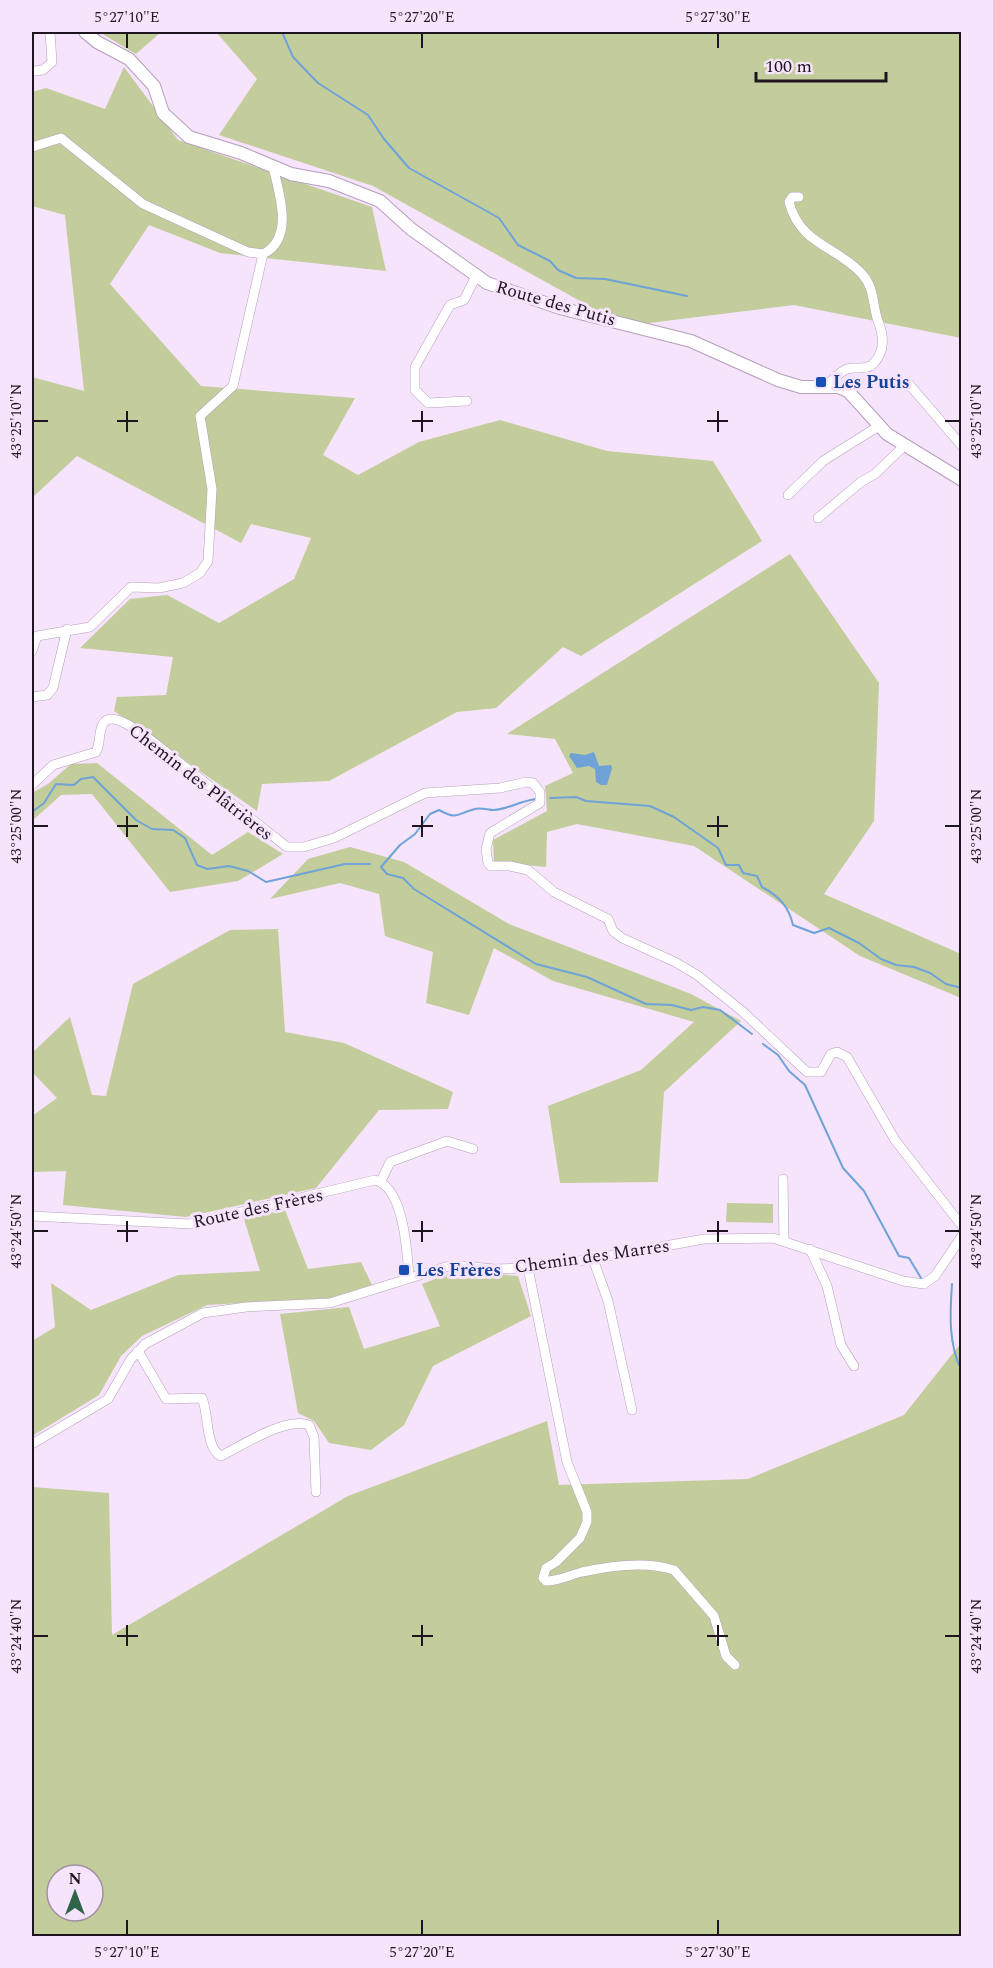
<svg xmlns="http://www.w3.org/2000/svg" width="993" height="1968" viewBox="0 0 993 1968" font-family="Spectral,serif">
<rect width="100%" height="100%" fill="#f6e3fc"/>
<g fill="#c3cd9b" fill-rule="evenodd">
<path d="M99 32H161L136 54Z"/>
<path d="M216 32H961V338L794 305 625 326 373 186 219 135 257 79Z"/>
<path d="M124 67 178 140 372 207 386 271 220 253 149 225 110 284 201 386 355 398 323 455 358 475 419 442 500 420 607 451 713 461 762 541 581 656 563 647 496 708 457 712 329 781 262 784 257 811 114 711 117 697 166 695 173 657 80 648 130 599 167 595 219 623 294 579 311 538 251 524 241 543 77 456 32 498V377L84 391 65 215 32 206V92L46 88 105 109Z"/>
<path d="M790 554 879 683 874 821 824 894 961 954V998L860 956 694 846 577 824 547 832 546 867 494 862 493 840 547 811 545 786 573 773 555 739 507 734Z"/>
<path d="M97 763 212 855 248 832 283 854 238 881 170 892 92 794 61 795 32 821V793L48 784 71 764Z"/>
<path d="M350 847 404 862 509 924 691 994 741 1021 664 1092 658 1182 560 1183 548 1106 641 1070 694 1022 553 981 494 948 469 1015 426 1003 433 952 385 936 379 894 340 883 270 899 308 859Z"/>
<path d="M278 929 285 1032 344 1043 453 1092 448 1109 379 1110 316 1188 186 1217 63 1205 66 1171 32 1172V1116L57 1098 32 1072V1053L70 1017 92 1095 106 1096 133 984 230 930Z"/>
<path d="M727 1203 773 1204V1223L726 1222Z"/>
<path d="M285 1210 308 1269 361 1262 372 1285 330 1298 207 1305 142 1336 121 1356 99 1395 32 1436V1341L55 1327 51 1283 91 1310 178 1275 260 1271 244 1219Z"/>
<path d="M456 1271 518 1276 531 1316 433 1366 404 1425 371 1450 329 1443 314 1421 298 1413 280 1314 349 1307 364 1349 440 1326 422 1284Z"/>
<path d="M961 1343V1936H32V1487L109 1493 112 1635 348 1496 547 1421 559 1485 748 1479 904 1415ZM57 1875H93V1911H57Z"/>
</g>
<path fill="#6fa2d7" d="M594 752 599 766 611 765 612 768 607 785H601L596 782 595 769 589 766 577 768 569 756 571 753 585 755Z"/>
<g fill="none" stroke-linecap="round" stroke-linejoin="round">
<g stroke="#6fa2d7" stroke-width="2">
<path d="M282 32 293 57 318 83 368 115 384 139 409 168 499 218 518 245 550 261 558 270 576 278 605 279 687 296"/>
<path d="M550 798 576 797 586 801 650 806 674 817 718 848 726 865H739L743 873 757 876 762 887C779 896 789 907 793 925L814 933 829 928 859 943 881 959 896 965 914 967 930 973 946 984 962 988"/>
<path d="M537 799C522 800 509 809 494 810 488 810 481 807 475 809 457 813 459 821 439 810L430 814 415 834 400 845 381 867 387 874 403 878 414 889 536 964 587 977 646 1004 672 1005 691 1010 703 1007 720 1010 752 1034"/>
<path d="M32 812 44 803 56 784 74 785 81 779 93 777 136 820 152 829 173 830 185 838 197 865 207 869 229 866 248 871 266 882 345 864H370"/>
<path d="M763 1044 778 1055 789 1071 805 1085 843 1168 864 1191 899 1256 909 1258 921 1278"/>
<path d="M952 1284C950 1312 948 1345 962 1371"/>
</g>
<defs>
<g id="street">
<path d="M35 71 43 70 52 62 50 32"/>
<path d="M32 147 61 138 143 204 248 252 263 254"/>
<path d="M799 197H792L789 202C800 245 837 246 862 274 875 288 872 304 878 321 884 336 885 352 873 364 866 371 856 366 847 369 839 372 832 381 826 386"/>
<path d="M908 383 962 446"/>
<path d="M467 401 428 403 415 390V367L450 305 464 300 476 276"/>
<path d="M788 495 823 461 879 426"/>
<path d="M818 518 861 482 875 474 905 445"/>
<path d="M32 651 37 636 90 627 131 587 159 588 183 583 200 573 208 561 212 489 200 416 233 386 263 254C295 238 279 193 273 167"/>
<path d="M32 697 47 695 53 688 67 629"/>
<path d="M32 785 53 765 96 752C101 743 98 732 103 724 111 708 143 735 152 741L287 847H304L334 838 425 793 500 788 526 782 533 783 540 792V803L490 833 486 849 488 863 491 866H510L528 870 554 892 608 919 613 931 622 938 675 962 697 975 742 1011 807 1072H821L831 1054 837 1052 847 1057 895 1140 962 1226"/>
<path d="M783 1179 784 1240"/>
<path d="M381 1181 390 1162 447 1141 473 1149"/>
<path d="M32 1216 190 1224 375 1180C404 1187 407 1252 409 1276"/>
<path d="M810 1249 827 1286 841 1345 854 1366"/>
<path d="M593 1259 608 1301 632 1410"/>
<path d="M528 1268 567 1462 587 1512V1522L580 1538 556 1562 546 1568 543 1578 546 1581C558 1581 570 1575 582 1572 609 1566 647 1561 674 1570L714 1616 726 1656 735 1665"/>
<path d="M138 1351 166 1399 202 1398C209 1413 205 1448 221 1456 243 1445 285 1417 309 1425L314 1437 316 1492"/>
<path d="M32 1444 108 1399 131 1359 145 1344 203 1313 246 1307 330 1303 452 1265 494 1269 528 1268 593 1259 704 1239 773 1238 903 1281 924 1284 935 1276 962 1236"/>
</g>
<path id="secondary" d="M85 32 97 42 129 59 154 86 163 113 189 137 241 153 291 174 329 181 380 201 411 229 487 283 560 308 691 341 778 380 801 387H838L848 391 887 434 962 480"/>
</defs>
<use href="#street" stroke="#b59fbc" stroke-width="10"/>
<use href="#secondary" stroke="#b59fbc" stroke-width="14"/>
<use href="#street" stroke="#fff" stroke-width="9"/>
<use href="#secondary" stroke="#fff" stroke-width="12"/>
</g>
<path fill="none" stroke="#1e1520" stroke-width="2" d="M127 33V48M422 33V48M718 33V48M127 411V432M422 411V432M718 411V432M33 421H48M117 421H138M412 421H433M707 421H728M945 421H960M127 816V837M422 816V837M718 816V837M33 826H48M117 826H138M412 826H433M707 826H728M945 826H960M127 1221V1242M422 1221V1242M718 1221V1242M33 1231H48M117 1231H138M412 1231H433M707 1231H728M945 1231H960M127 1625V1646M422 1625V1646M718 1625V1646M33 1636H48M117 1636H138M412 1636H433M707 1636H728M945 1636H960M127 1920V1935M422 1920V1935M718 1920V1935"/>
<g fill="#1a4fb4" stroke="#f6e3fc" stroke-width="2">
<rect x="815" y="376" width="12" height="12" rx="3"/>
<rect x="398" y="1264" width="12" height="12" rx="3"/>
</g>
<g text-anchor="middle" stroke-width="6" stroke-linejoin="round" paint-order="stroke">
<g font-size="18" fill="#1e1520" stroke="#f6e3fc">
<text transform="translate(556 303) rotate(16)" y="6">Route des Putis</text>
<text transform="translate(201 782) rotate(38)" y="6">Chemin des Plâtrières</text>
<text transform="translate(258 1208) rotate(-12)" y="6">Route des Frères</text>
<text transform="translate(592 1256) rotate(-8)" y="6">Chemin des Marres</text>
</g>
<g font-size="18" font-weight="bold" fill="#164399" stroke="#f6e3fc" text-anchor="start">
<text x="833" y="388">Les Putis</text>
<text x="416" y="1276">Les Frères</text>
</g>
</g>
<rect width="993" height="1968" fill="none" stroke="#f6e3fc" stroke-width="66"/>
<g transform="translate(75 1893)"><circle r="28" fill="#f6e3fc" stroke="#a091a4" stroke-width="1.5"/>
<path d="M0-4.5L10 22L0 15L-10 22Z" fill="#306449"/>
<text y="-9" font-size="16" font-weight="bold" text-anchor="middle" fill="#1e1520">N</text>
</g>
<path d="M756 72v9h130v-9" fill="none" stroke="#1e1520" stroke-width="3"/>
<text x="765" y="72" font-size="18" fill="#1e1520" stroke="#f6e3fc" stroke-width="4.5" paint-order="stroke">100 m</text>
<rect x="33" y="33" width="927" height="1902" fill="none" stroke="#1e1520" stroke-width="2"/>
<g font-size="15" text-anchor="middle" fill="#1e1520">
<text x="127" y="22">5°27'10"E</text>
<text x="422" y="22">5°27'20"E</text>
<text x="718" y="22">5°27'30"E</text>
<text transform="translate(16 421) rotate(-90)" y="5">43°25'10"N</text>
<text transform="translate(976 421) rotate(-90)" y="5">43°25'10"N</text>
<text transform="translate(16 826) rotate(-90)" y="5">43°25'00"N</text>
<text transform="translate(976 826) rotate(-90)" y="5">43°25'00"N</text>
<text transform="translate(16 1231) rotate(-90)" y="5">43°24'50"N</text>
<text transform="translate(976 1231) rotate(-90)" y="5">43°24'50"N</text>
<text transform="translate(16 1636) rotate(-90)" y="5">43°24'40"N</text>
<text transform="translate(976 1636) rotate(-90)" y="5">43°24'40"N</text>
<text x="127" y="1957">5°27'10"E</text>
<text x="422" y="1957">5°27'20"E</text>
<text x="718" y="1957">5°27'30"E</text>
</g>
</svg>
